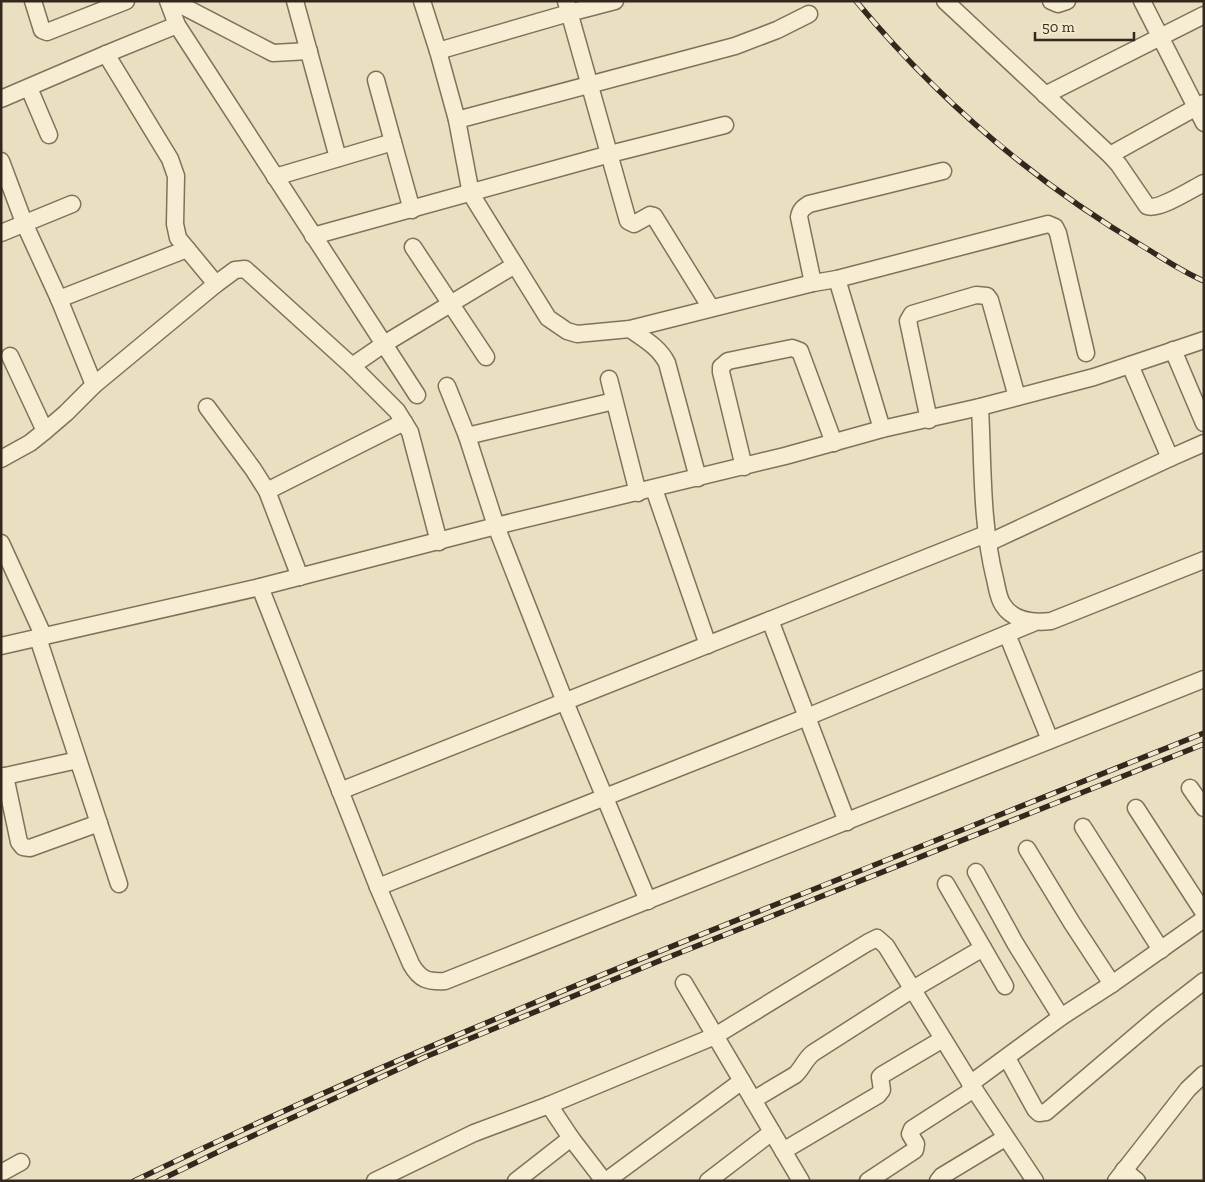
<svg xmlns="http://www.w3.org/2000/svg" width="1205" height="1182" viewBox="0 0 1205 1182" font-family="'Zilla Slab',serif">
<rect width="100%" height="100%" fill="#eadfc1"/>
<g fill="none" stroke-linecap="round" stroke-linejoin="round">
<defs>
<g id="minor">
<path d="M33 1 42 30 47 32 126 1"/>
<path d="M168 1 177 25 417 395"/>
<path d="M173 1 273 53 309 51"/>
<path d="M295 1 338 158"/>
<path d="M422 1 438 51 457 120 471 194 548 318 567 331 577 334 630 329 813 283 837 279 1048 224 1055 227 1058 233 1086 353"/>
<path d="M566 1 628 221 634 224 650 215 654 216 711 308"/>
<path d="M945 1 1110 155 1119 165 1147 206C1158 211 1192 189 1204 183"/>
<path d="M1051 1 1058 4 1067 1"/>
<path d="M1142 1 1204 123"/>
<path d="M438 51 569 13 615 1"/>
<path d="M106 54 170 159 176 176 175 224 178 238 216 284"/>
<path d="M376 80 393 142"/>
<path d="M29 88 49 135"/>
<path d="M1045 95 1204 15"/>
<path d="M1 99 106 54 177 25"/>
<path d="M457 120 735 46 777 30 809 14"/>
<path d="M1110 155 1204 103"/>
<path d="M1 161 25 225 59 299 94 385"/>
<path d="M275 177 393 142 412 210"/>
<path d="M1 233 72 204"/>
<path d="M313 236 610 154 725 125"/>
<path d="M413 247 486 357"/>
<path d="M837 279 882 429"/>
<path d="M813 283 799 217C800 210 803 208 809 204L943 171"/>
<path d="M59 299 187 249"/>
<path d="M630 329C644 339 659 347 667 363L698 478"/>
<path d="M1173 350 1204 423"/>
<path d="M10 356 45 431"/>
<path d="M1130 365 1170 458"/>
<path d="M352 366 384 344 515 265"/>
<path d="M609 379 638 493"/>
<path d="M447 386 467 436 496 526 565 702 648 901"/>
<path d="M207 407 253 469 267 491 300 577"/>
<path d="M980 407C983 464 981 523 995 579 997 587 998 598 1003 605 1013 621 1034 623 1051 621L1204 560"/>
<path d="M929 420 908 321 912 314 976 295 987 296 990 300 1017 397"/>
<path d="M467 436 614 401"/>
<path d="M1 459 30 443 45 431 66 413 94 385 216 284 235 270 245 269 352 366 397 411 410 432 439 542"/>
<path d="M744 467 721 372V367L728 361 792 348 800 351 834 443"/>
<path d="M654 489 708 645"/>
<path d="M267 491 404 422"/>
<path d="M1 543 44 637"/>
<path d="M988 543 1170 458 1204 443"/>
<path d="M260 587 378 887 411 964C420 980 428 982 445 981L1204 679"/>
<path d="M770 620 847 822"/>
<path d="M1007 634 1050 740"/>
<path d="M38 638 119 884"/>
<path d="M1 646 260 587 496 526 785 456 882 429 980 407 1094 377 1204 340"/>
<path d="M5 776 19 842 23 847 30 848 99 823"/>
<path d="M1 777 78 760"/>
<path d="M1190 788 1204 808"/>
<path d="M340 791 986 534"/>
<path d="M1136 808 1204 913"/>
<path d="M1083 827 1161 950"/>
<path d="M1027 849 1072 923 1112 984"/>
<path d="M976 872 1015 943 1061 1017"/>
<path d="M946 884 1005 986"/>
<path d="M378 887 807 717 1033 623"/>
<path d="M684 983 801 1181"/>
<path d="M1007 1058 1035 1109 1039 1113 1046 1112 1159 1016 1204 981"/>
<path d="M970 1084 1061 1017 1112 984 1204 919"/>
<path d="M753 1100 795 1075C802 1069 805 1059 813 1053L913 989 983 948"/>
<path d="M549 1105 571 1138 604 1181"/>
<path d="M783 1151 878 1095 882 1090 880 1077 882 1075 943 1039"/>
<path d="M1124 1170 1137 1181"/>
<path d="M1 1173 21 1162"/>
<path d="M375 1181 474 1133 549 1105 715 1036 867 943 877 938 886 946 974 1089 1035 1181"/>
<path d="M516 1181 571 1138"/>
<path d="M606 1181 742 1081"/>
<path d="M708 1181 772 1132"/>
<path d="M868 1181 915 1150 916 1144 910 1134 912 1129 974 1089"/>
<path d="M938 1181 942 1176 1005 1138"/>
<path d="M1116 1181 1188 1089 1204 1074"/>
</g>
</defs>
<use href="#minor" stroke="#82715a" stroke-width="19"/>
<use href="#minor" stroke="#f6edd3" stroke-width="16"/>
<defs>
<g id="rail">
<path d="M856 1C937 99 1036 183 1144 247 1164 259 1183 272 1204 281"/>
<path d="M134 1181C347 1078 567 988 787 900 926 844 1065 789 1204 733"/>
<path d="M158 1181 224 1149 425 1057 659 961 1204 744"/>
</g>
</defs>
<use href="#rail" stroke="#33281d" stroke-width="5.5"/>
<use href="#rail" stroke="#f2e9d0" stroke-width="4" stroke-dasharray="11" stroke-linecap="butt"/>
</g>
<rect width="1205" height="1182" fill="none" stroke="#33281d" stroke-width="5"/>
<path d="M1035 32v8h99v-8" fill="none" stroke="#33281d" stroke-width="2.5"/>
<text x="1042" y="32" font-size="15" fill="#33281d" stroke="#f2e9d0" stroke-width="4" paint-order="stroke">50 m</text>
</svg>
